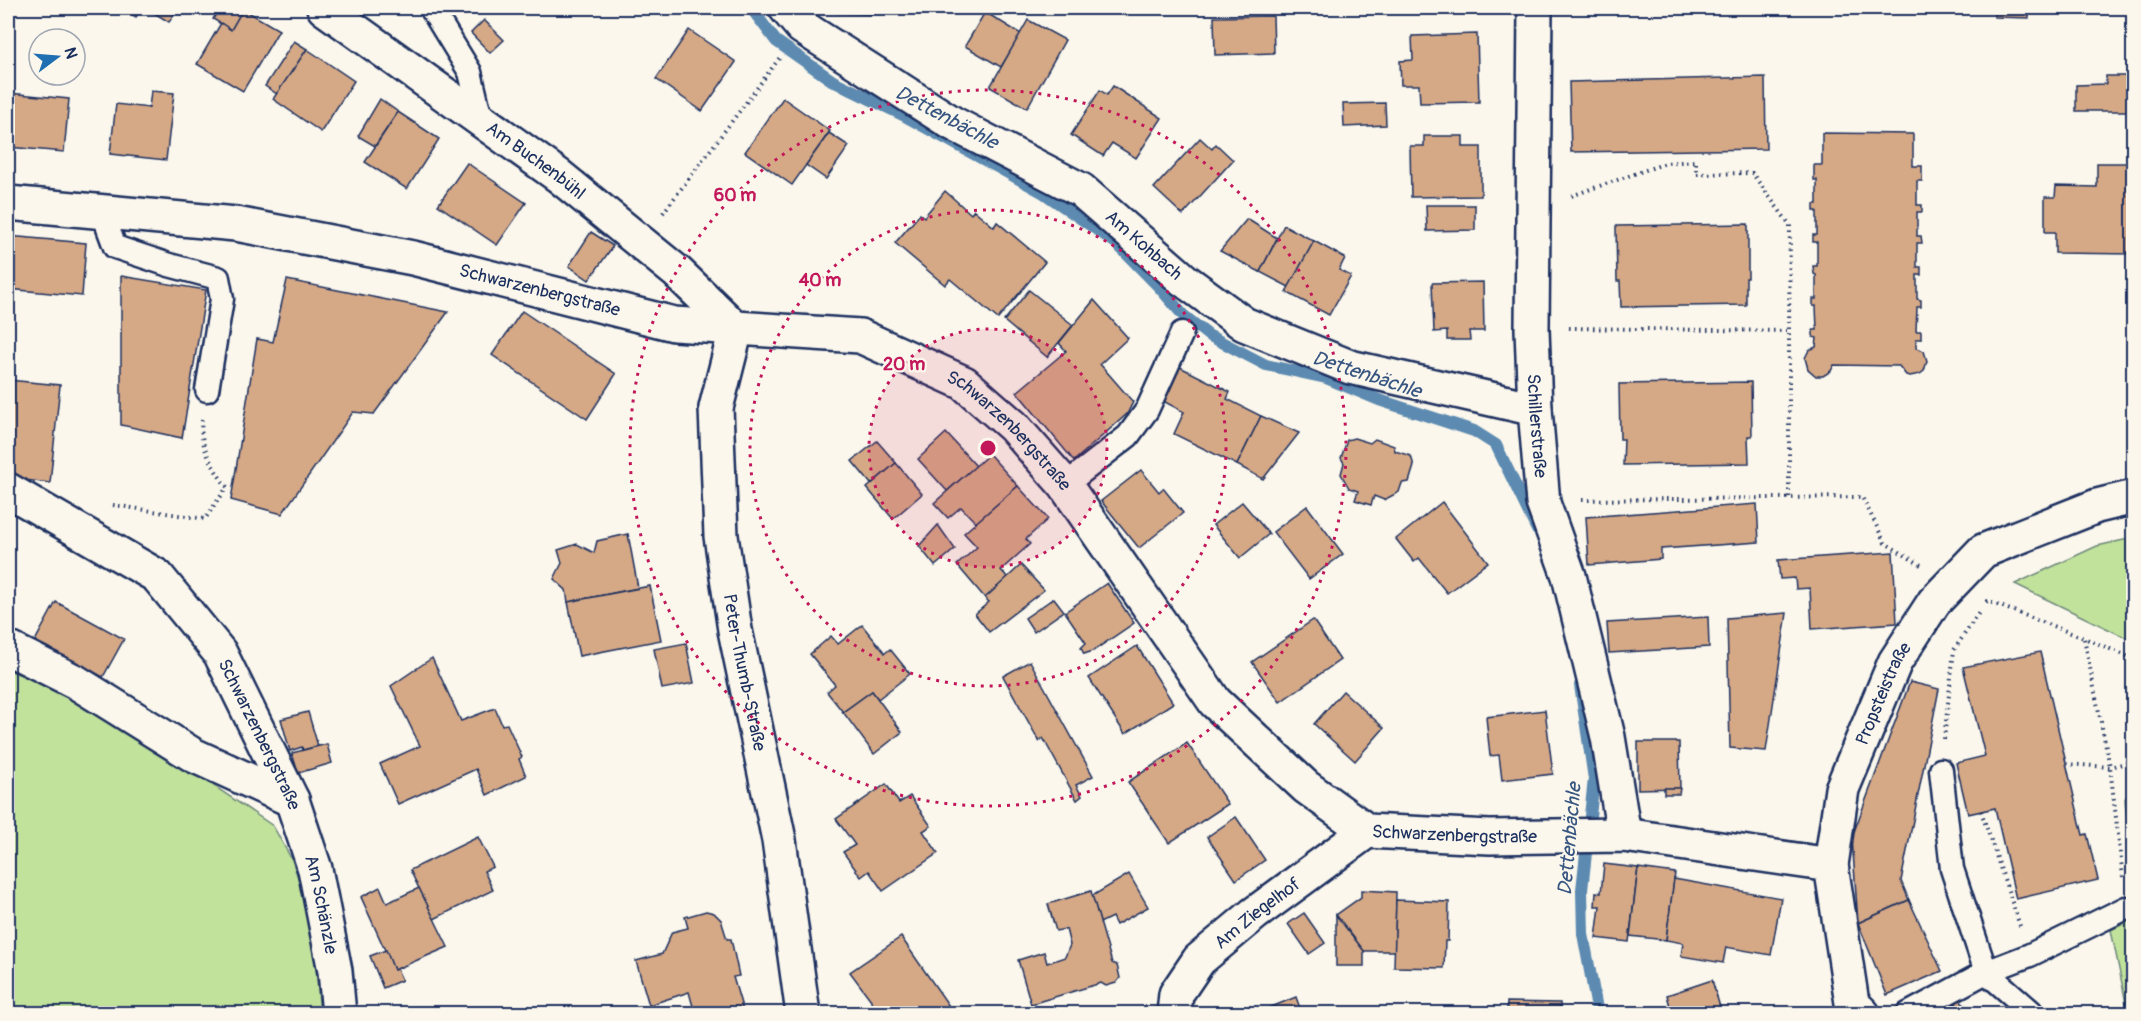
<svg xmlns="http://www.w3.org/2000/svg" width="2141" height="1021" viewBox="0 0 2141 1021" font-family="Pangolin,sans-serif">
<rect width="100%" height="100%" fill="#fbf7ec"/>
<filter id="ink" filterUnits="userSpaceOnUse"><feTurbulence type="fractalNoise" baseFrequency=".0167" numOctaves="2"/><feDisplacementMap in="SourceGraphic" scale="12" xChannelSelector="R" yChannelSelector="G"/><feConvolveMatrix kernelMatrix="1 2 1 2 8 2 1 2 1" color-interpolation-filters="sRGB"/></filter>
<g filter="url(#ink)">
<g fill="#c1e29b" stroke="#6e887c" stroke-width="1.5">
<path d="M2133 538V641L2015 584 2097 546Z"/>
<path d="M8 670 69 693 214 786 273 826 292 860 311 916 320 1013H8Z"/>
<path d="M2133 786V883L2125 799Z"/>
<path d="M2133 919V1013H2128L2111 930Z"/>
</g>
<g fill="none" stroke-linecap="round" stroke-linejoin="round">
<g stroke="#5c8ab1" stroke-width="12">
<path d="M751 8 776 41 833 81 903 115 1044 193 1116 243 1160 288 1183 315 1208 335 1266 365 1326 378 1379 400 1474 431 1496 445 1537 530"/>
<path d="M1580 685 1594 779 1582 890 1583 934 1598 1014"/>
</g>
</g>
<g fill="#d5a886" stroke="#1b2f5e" stroke-width="1.5">
<path d="M121 8H142L136 17Z"/>
<path d="M146 8H179L169 22Z"/>
<path d="M220 8 243 9 231 30 213 19Z"/>
<path d="M838 8H873L872 14 838 13Z"/>
<path d="M243 9 279 30 243 91 197 64 221 23 231 30Z"/>
<path d="M1943 9 2029 8V18L1994 17V10Z"/>
<path d="M985 12 1021 34 1001 67 965 46Z"/>
<path d="M1273 16 1274 53 1215 55 1214 17Z"/>
<path d="M484 20 504 40 490 53 471 33Z"/>
<path d="M1028 20 1065 40 1027 108 990 87Z"/>
<path d="M689 30 736 62 702 111 656 79Z"/>
<path d="M1477 34 1479 102 1420 103 1419 85H1401L1400 61 1413 60 1412 36Z"/>
<path d="M294 41 307 49 277 94 265 86Z"/>
<path d="M307 49 354 81 321 132 273 99Z"/>
<path d="M2106 76H2134V111H2076V85L2106 84Z"/>
<path d="M1765 77 1766 149 1571 152 1569 82Z"/>
<path d="M1113 86 1162 118 1136 158 1112 143 1103 156 1071 135 1100 90 1107 95Z"/>
<path d="M151 91 174 93 166 160 110 154 116 104 149 108Z"/>
<path d="M9 93 69 99 64 152 8 147Z"/>
<path d="M783 98 830 131 792 185 745 152Z"/>
<path d="M380 99 398 112 375 146 358 136Z"/>
<path d="M1385 103 1386 125 1344 127 1343 104Z"/>
<path d="M398 112 439 139 407 189 365 162Z"/>
<path d="M829 133 849 146 826 179 806 165Z"/>
<path d="M1822 133 1913 134V166H1922V181H1917V205H1922V212H1917V236H1921L1922 243H1917V267H1921V275H1917V299L1921 300V307H1917L1916 331H1921V339H1916V348L1924 351 1927 361 1924 371 1920 374 1910 376 1906 375 1899 366 1834 365 1831 371 1823 376H1816L1808 369 1805 358 1809 350 1816 347 1817 338 1813 337V330H1817L1816 306H1813V299H1816V275L1814 274 1813 266H1817V242H1813V235H1817V211H1814V204H1817V180H1814V165H1822Z"/>
<path d="M1424 136H1463V147H1481V196L1411 197 1410 146H1424Z"/>
<path d="M1200 138 1212 149 1216 144 1233 160 1183 215 1154 188Z"/>
<path d="M467 163 526 203 497 245 438 205Z"/>
<path d="M2097 163H2134V254L2055 253V232H2045V197H2055L2056 186 2097 187Z"/>
<path d="M945 191 971 214 974 210 994 227 997 222 1045 262 998 319 950 279 945 285 895 243 920 214 924 217Z"/>
<path d="M1426 205H1475V230L1427 231Z"/>
<path d="M1247 219 1277 238 1260 272 1220 251Z"/>
<path d="M1748 224V278H1746V305L1621 307 1620 281H1617L1616 226Z"/>
<path d="M1284 225 1314 241 1289 287 1260 272Z"/>
<path d="M591 232 613 246 589 280 569 266Z"/>
<path d="M8 236 86 243 82 296 8 289Z"/>
<path d="M1314 241 1345 258 1339 270 1351 276 1329 315 1286 292Z"/>
<path d="M121 276 206 290 182 438 121 425Z"/>
<path d="M287 280 448 312 374 414 353 412 282 514 231 500 257 339 273 342Z"/>
<path d="M1483 282 1484 331H1469L1470 340H1447V331L1434 332 1432 283Z"/>
<path d="M1029 290 1073 325 1047 357 1004 321Z"/>
<path d="M1094 300 1128 338 1100 364 1133 402 1127 414 1074 461 1017 392 1066 351 1059 343Z"/>
<path d="M522 311 616 374 587 419 492 355Z"/>
<path d="M1180 367 1230 392 1227 399 1261 416 1237 465 1174 434 1184 412 1163 401Z"/>
<path d="M8 380 60 385 50 483 8 478Z"/>
<path d="M1751 382 1752 436H1748L1749 463 1623 465 1624 439H1620L1619 384Z"/>
<path d="M1261 416 1299 433 1263 479 1237 465Z"/>
<path d="M946 433 976 466 947 491 918 459Z"/>
<path d="M1354 438 1370 443 1375 439 1394 446 1395 451 1411 456 1414 466 1409 482 1402 483 1399 492 1384 500 1374 496 1371 505 1355 500 1358 491 1349 488 1341 474 1344 463 1341 458 1347 440Z"/>
<path d="M877 441 896 463 871 484 852 461Z"/>
<path d="M989 454 1018 486 976 523 961 507 948 518 934 503Z"/>
<path d="M896 463 922 494 893 519 867 488Z"/>
<path d="M1141 470 1159 492 1163 488 1183 513 1139 548 1101 501Z"/>
<path d="M1018 486 1048 519 1026 539 1030 544 1001 570 1008 578 985 598 957 565 977 547 964 533Z"/>
<path d="M1242 502 1269 534 1240 558 1213 525Z"/>
<path d="M1442 502 1488 562 1447 593 1419 558 1414 562 1396 539Z"/>
<path d="M1757 504 1759 542 1661 549V559L1589 565 1586 517Z"/>
<path d="M1307 506 1343 554 1309 579 1273 532Z"/>
<path d="M938 525 955 549 935 566 919 546Z"/>
<path d="M628 534 638 588 568 602 566 590 554 579 562 563 558 550 577 544 594 553 597 541Z"/>
<path d="M1893 552 1897 623 1812 629 1810 588 1796 589 1795 578 1780 579 1778 560Z"/>
<path d="M1021 565 1044 590 989 632 975 614 989 602 985 598Z"/>
<path d="M1107 583 1134 623 1093 651 1084 654 1081 648 1086 643 1065 612Z"/>
<path d="M650 586 661 640 579 656 568 602Z"/>
<path d="M1054 598 1064 611 1034 632 1025 618Z"/>
<path d="M56 602 124 639 103 677 35 641Z"/>
<path d="M1787 613 1766 751 1730 748 1727 618Z"/>
<path d="M1708 617 1709 647 1609 653 1607 623Z"/>
<path d="M1313 620 1340 660 1280 702 1252 662Z"/>
<path d="M862 625 885 653 890 649 910 674 878 699 872 691 843 712 827 692 835 685 810 654 831 636 838 644Z"/>
<path d="M686 643 694 683 662 689 654 649Z"/>
<path d="M1137 646 1173 703 1125 734 1089 678Z"/>
<path d="M2040 652 2083 835 2087 834 2098 880 2016 899 1995 808 1968 814 1956 763 1985 756 1963 667Z"/>
<path d="M432 658 461 721 495 708 502 725 507 724 522 757 519 759 526 776 487 795 476 769 398 804 380 764 420 746 391 686Z"/>
<path d="M1030 661 1093 776 1076 785 1082 796 1077 800 1043 738 1039 741 1003 676Z"/>
<path d="M1910 682 1939 689 1901 881 1909 900 1858 923 1852 837Z"/>
<path d="M872 691 902 732 874 754 843 712Z"/>
<path d="M1343 691 1384 728 1355 761 1314 724Z"/>
<path d="M1545 710 1553 774 1502 780 1499 755 1490 756 1486 717Z"/>
<path d="M308 712 318 746 303 750 302 747 290 751 281 719Z"/>
<path d="M1638 742H1679L1680 788 1638 789Z"/>
<path d="M1187 743 1228 804 1169 843 1128 782Z"/>
<path d="M327 744 332 763 298 773 292 753Z"/>
<path d="M886 784 899 803 910 796 931 826 923 831 938 853 883 891 869 871 861 877 843 852 855 845 836 819Z"/>
<path d="M1664 788H1680L1679 794H1664Z"/>
<path d="M1236 817 1265 860 1236 880 1207 837Z"/>
<path d="M478 837 493 867 484 871 493 890 434 919 410 870Z"/>
<path d="M1604 864 1638 868 1629 942 1596 938 1600 906H1595L1596 892 1601 893Z"/>
<path d="M1638 868 1675 873 1666 940 1630 936Z"/>
<path d="M1129 874 1148 907 1116 925 1112 917 1100 923 1092 896Z"/>
<path d="M1674 879 1781 898 1771 955 1726 947 1723 963 1681 956 1683 943 1666 940Z"/>
<path d="M380 887 387 903 419 888 448 947 394 970 361 897Z"/>
<path d="M1361 890 1396 892 1395 951H1364L1336 915 1361 897Z"/>
<path d="M1091 891 1112 963 1117 965 1120 978 1116 983 1106 986 1101 983 1031 1004 1018 960 1044 952 1047 963 1065 957 1070 945 1066 929 1056 931 1048 904Z"/>
<path d="M1396 900 1449 902 1448 941H1445L1444 968 1394 967Z"/>
<path d="M1909 900 1942 971 1887 995 1858 923Z"/>
<path d="M706 911 714 913 721 920 727 939H731L739 976 733 977 744 1014H689L688 1012 694 1010 689 992 649 1005 636 961 662 954 672 932 688 928 685 917Z"/>
<path d="M1304 913 1325 943 1309 954 1288 924Z"/>
<path d="M1336 915 1364 951V966H1336Z"/>
<path d="M901 937 949 1006 938 1014H872L871 1000 850 972Z"/>
<path d="M386 950 394 970 397 969 402 980 383 988 370 956Z"/>
<path d="M1712 980 1722 1014H1672L1667 995Z"/>
<path d="M1296 997 1302 1014H1254Z"/>
<path d="M1959 999 1976 1014H1949Z"/>
<path d="M1507 1002 1560 1003V1014H1507Z"/>
</g>
<g fill="none" stroke-linecap="round" stroke-linejoin="round">
<defs>
<g id="lane">
<path d="M431 8 470 72 481 119"/>
<path d="M105 211 108 228 115 247 169 265 218 278 222 299 207 390"/>
<path d="M1065 485 1128 436 1147 410 1182 333"/>
<path d="M1941 770 1952 869 1986 972 2034 1014"/>
<path d="M1908 1014 1986 972 2030 955 2126 908"/>
</g>
<g id="street">
<path id="s1" d="M324 8 559 176 677 272 736 329"/>
<path id="s2" d="M786 8 802 27 952 123 1081 190 1184 280 1244 324 1350 367 1535 409"/>
<path id="s3" d="M1535 8 1532 329 1535 409 1543 503 1569 576 1608 737 1624 835"/>
<path id="s4" d="M8 203 236 224 413 258 674 324 860 336 964 383 1013 426 1065 485 1215 702 1306 787 1367 831 1490 837 1624 835 1831 865"/>
<path id="s5" d="M736 329 716 408 721 536 735 630 779 840 803 1014"/>
<path id="s6" d="M8 490 157 576 220 653 292 800 315 869 335 971 339 1014"/>
<path d="M8 648 76 682 193 755 292 800"/>
<path id="s7" d="M1174 1014 1176 994 1199 960 1254 914 1367 831"/>
<path id="s8" d="M1863 1014 1852 1003 1831 865 1842 789 1895 662 1934 602 1983 551 2097 506 2134 497"/>
</g>
</defs>
<use href="#lane" stroke="#1b2f5e" stroke-width="27"/>
<use href="#street" stroke="#1b2f5e" stroke-width="38"/>
<g stroke="#1b2f5e" stroke-width="4" stroke-dasharray="1.5 4.5" stroke-linecap="butt">
<path d="M663 213 781 56"/>
<path d="M1569 328 1789 331 1790 225 1752 173 1696 174V161L1666 163 1571 196"/>
<path d="M1789 497V331"/>
<path d="M1582 500 1862 497 1885 543 1921 565"/>
<path d="M113 505 205 519 227 487C213 469 198 443 202 420"/>
<path d="M1986 602 1987 601 2084 638"/>
<path d="M1944 739 1954 650 1980 611"/>
<path d="M2066 764 2110 767 2134 761"/>
<path d="M1981 811 2020 926"/>
<path d="M2123 877 2110 767 2084 638 2134 659"/>
<path d="M1123 1014 1139 1008"/>
</g>
<use href="#lane" stroke="#fbf7ec" stroke-width="22"/>
<use href="#street" stroke="#fbf7ec" stroke-width="33"/>
</g>
</g>
<circle cx="988" cy="448" r="119" fill="#c2185b" fill-opacity=".12"/>
<g fill="none" stroke="#c2185b" stroke-width="3" stroke-dasharray="3 6">
<circle cx="988" cy="448" r="119"/>
<circle cx="988" cy="448" r="238"/>
<circle cx="988" cy="448" r="358"/>
</g>
<g text-anchor="middle" stroke-width="4.5" stroke-linejoin="round" paint-order="stroke">
<g font-size="18" fill="#1b2f5e" stroke="#fbf7ec">
<text dy="6" stroke="none"><textPath href="#s1" startOffset="261">Am Buchenbühl</textPath></text>
<text dy="6" stroke="none"><textPath href="#s2" startOffset="432">Am Kohbach</textPath></text>
<text dy="6" stroke="none"><textPath href="#s4" startOffset="540">Schwarzenbergstraße</textPath></text>
<text dy="6" stroke="none"><textPath href="#s3" startOffset="418">Schillerstraße</textPath></text>
<text dy="6" stroke="none"><textPath href="#s4" startOffset="1044">Schwarzenbergstraße</textPath></text>
<text dy="6" stroke="none"><textPath href="#s5" startOffset="348">Peter-Thumb-Straße</textPath></text>
<text dy="6" stroke="none"><textPath href="#s8" startOffset="336">Propsteistraße</textPath></text>
<text dy="6" stroke="none"><textPath href="#s6" startOffset="362">Schwarzenbergstraße</textPath></text>
<text dy="6" stroke="none"><textPath href="#s4" startOffset="1674">Schwarzenbergstraße</textPath></text>
<text dy="6" stroke="none"><textPath href="#s6" startOffset="544">Am Schänzle</textPath></text>
<text dy="6" stroke="none"><textPath href="#s7" startOffset="136">Am Ziegelhof</textPath></text>
</g>
<g font-size="20" font-style="italic" fill="#365580" stroke="#fbf7ec">
<text transform="translate(947 117) rotate(28)" y="7">Dettenbächle</text>
<text transform="translate(1367 374) rotate(18)" y="7">Dettenbächle</text>
<text transform="translate(1569 839) rotate(-85)" y="7">Dettenbächle</text>
</g>
</g>
<circle cx="988" cy="448" r="9" fill="#c2185b" stroke="#fbf7ec" stroke-width="3"/>
<g font-size="18" text-anchor="middle" font-weight="bold" fill="#c2185b" stroke="#fbf7ec" stroke-width="4.5" stroke-linejoin="round" paint-order="stroke">
<text x="735" y="201">60 m</text>
<text x="820" y="286">40 m</text>
<text x="904" y="370">20 m</text>
</g>
<rect width="2141" height="1021" fill="none" stroke="#fbf7ec" stroke-width="30"/>
<rect x="15" y="15" width="2111" height="991" fill="none" stroke="#1b2f5e" stroke-width="2" filter="url(#ink)"/>
<g transform="translate(57 57) rotate(74)"><circle r="28" fill="#fbf7ec" stroke="#a1a7b3" stroke-width="1.5"/>
<path d="M0-4.5L10 22L0 15L-10 22Z" fill="#1f6fb2"/>
<text y="-9" font-size="16" font-weight="bold" text-anchor="middle" fill="#1b2f5e">N</text>
</g>
</svg>
